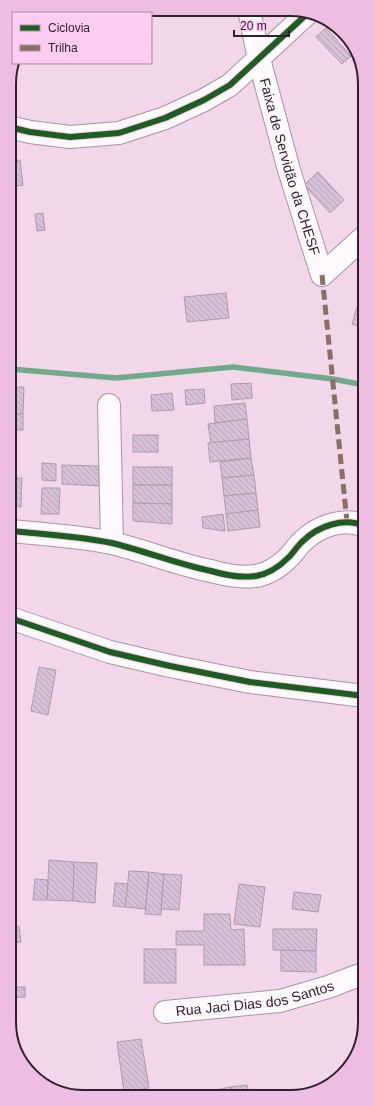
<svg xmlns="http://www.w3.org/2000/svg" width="374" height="1106" viewBox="0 0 374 1106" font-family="Arial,sans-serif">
<defs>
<pattern id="building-back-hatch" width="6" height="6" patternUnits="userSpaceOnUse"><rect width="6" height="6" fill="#d6c0d8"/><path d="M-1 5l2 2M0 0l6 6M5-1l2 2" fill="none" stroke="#b8a5ba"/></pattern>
</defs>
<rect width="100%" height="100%" fill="#f2d7eb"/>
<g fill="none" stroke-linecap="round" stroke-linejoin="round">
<path stroke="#71aa8b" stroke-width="5.5" d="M10 369 116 378 233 367 333 379 364 385"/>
</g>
<g fill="url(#building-back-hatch)" stroke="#ad9cac">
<path d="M329 24 337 28 334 31 328 25Z"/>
<path d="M326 28 351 56 342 64 316 37Z"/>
<path d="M354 53 363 68 351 56Z"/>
<path d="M20 160 23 185 9 187V161Z"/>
<path d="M318 172 344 200 330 213 304 185Z"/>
<path d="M43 213 45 230 37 231 35 214Z"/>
<path d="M226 293 229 318 187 322 184 297Z"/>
<path d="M357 307 364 309V328L352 324Z"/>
<path d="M251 383 252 398 232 400 231 384Z"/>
<path d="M10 387H24L23 414H10Z"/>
<path d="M204 389 205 403 186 405 185 390Z"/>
<path d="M172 393 174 410 152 411 151 395Z"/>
<path d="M245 403 247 419 215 423 214 406Z"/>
<rect x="10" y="414" width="13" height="16"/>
<path d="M247 419 249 439 211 443 208 424Z"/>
<rect x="133" y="435" width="25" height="17"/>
<path d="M249 439 251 458 210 462 208 443Z"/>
<path d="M251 458 254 475 222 478 220 462Z"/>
<path d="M42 463 56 464V481L42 480Z"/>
<path d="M62 465 99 466V486L62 484Z"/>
<rect x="133" y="467" width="39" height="18"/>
<path d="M254 475 256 493 224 496 222 478Z"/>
<path d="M10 478H22L21 507 10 506Z"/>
<path d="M133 485H172V504L133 503Z"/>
<path d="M42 488H60L59 514H41Z"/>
<path d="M256 493 258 510 226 514 224 496Z"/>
<path d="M133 503 172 504V524L133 521Z"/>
<path d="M258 510 260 527 228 531 226 514Z"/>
<path d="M223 514 225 531 203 528 202 517Z"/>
<path d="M10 662 16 663 15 692H10Z"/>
<path d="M39 667 56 670 48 715 31 711Z"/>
<path d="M49 860 74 862 73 901 47 900Z"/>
<path d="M74 862 97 863 95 903 73 901Z"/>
<path d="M129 871 149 872 146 909 125 907Z"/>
<path d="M149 872 164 874 161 915 145 914Z"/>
<path d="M164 874 182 875 179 910 161 909Z"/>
<path d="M35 879 48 880 47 900H33Z"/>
<path d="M10 882H14L15 894H10Z"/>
<path d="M115 883 128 884 125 907 113 906Z"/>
<path d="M239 884 265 887 260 927 234 924Z"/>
<path d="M294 892 321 895 318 912 292 909Z"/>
<path d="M204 914H230L231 930 244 929 245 965H204V945H176V931H204Z"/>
<path d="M19 926 21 942 10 943V927Z"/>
<path d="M273 929H317L316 951 273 950Z"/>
<rect x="144" y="949" width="32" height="34"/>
<path d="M281 950 316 951V972L281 971Z"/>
<path d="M10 987H25V997L10 998Z"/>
<path d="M141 1039 149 1088 124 1092 117 1042Z"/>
<path d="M247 1085 249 1096H233L231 1087Z"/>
<path d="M231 1087 233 1096H216L215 1090Z"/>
<path d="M215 1090 216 1096H200L199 1092Z"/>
<path d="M311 1091 305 1096H271Z"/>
<path d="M199 1092 200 1096H184V1094Z"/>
</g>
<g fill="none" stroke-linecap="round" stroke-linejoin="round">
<defs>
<g id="minor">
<path id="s1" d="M249 10 259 59 289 170 322 275 364 237"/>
<path d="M9 127 30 132 70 137 119 133 165 118 204 100 230 85 308 13"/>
<path d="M109 405 112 543"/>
<path d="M10 531C44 534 78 536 112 543 145 551 177 564 211 571 225 575 241 578 256 576 269 574 280 566 289 557 294 552 298 545 303 541 318 526 344 517 364 526"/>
<path d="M10 618 110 652 170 666 250 682 364 696"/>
<path id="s2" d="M165 1012 280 1001 328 987 365 973"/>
</g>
</defs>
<use href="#minor" stroke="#a894a4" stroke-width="24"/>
<use href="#minor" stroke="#fdf9fc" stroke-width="22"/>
<path stroke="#8d6e63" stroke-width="5" stroke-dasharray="10 5" stroke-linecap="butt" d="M322 275 347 522"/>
<defs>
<g id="cycleway">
<path d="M9 127 30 132 70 137 119 133 165 118 204 100 230 85 308 13"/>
<path d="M10 531C44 534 78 536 112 543 145 551 177 564 211 571 225 575 241 578 256 576 269 574 280 566 289 557 294 552 298 545 303 541 318 526 344 517 364 526"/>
<path d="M10 618 110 652 170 666 250 682 364 696"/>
</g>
</defs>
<use href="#cycleway" stroke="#fdccf1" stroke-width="8"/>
<use href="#cycleway" stroke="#1b5e20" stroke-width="6"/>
</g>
<g text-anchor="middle" stroke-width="3.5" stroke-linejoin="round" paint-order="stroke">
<g font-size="14" fill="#32202e" stroke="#fdccf1">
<text dy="5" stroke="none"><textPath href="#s1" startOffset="162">Faixa de Servidão da CHESF</textPath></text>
<text dy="5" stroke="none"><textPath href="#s2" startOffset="91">Rua Jaci Dias dos Santos</textPath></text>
</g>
</g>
<path d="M0 0H374V1106H0ZM84 16H290A68 68 0 0 1 358 84V1022A68 68 0 0 1 290 1090H84A68 68 0 0 1 16 1022V84A68 68 0 0 1 84 16Z" fill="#edbee1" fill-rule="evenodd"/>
<path fill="none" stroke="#32202e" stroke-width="2" d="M84 16H290A68 68 0 0 1 358 84V1022A68 68 0 0 1 290 1090H84A68 68 0 0 1 16 1022V84A68 68 0 0 1 84 16Z"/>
<rect x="12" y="12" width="140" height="52" fill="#fdccf1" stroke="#ac87a3"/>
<rect x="20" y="25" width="20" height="6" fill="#1b5e20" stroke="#ac87a3"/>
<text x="48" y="32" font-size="12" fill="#32202e">Ciclovia</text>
<rect x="20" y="45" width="20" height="6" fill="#8d6e63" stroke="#ac87a3"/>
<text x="48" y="52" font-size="12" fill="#32202e">Trilha</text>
<path d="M234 30v6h55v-6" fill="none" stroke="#32202e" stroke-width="2"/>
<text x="240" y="30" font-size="12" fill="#32202e" stroke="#fdccf1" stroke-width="3" paint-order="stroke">20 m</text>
</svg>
